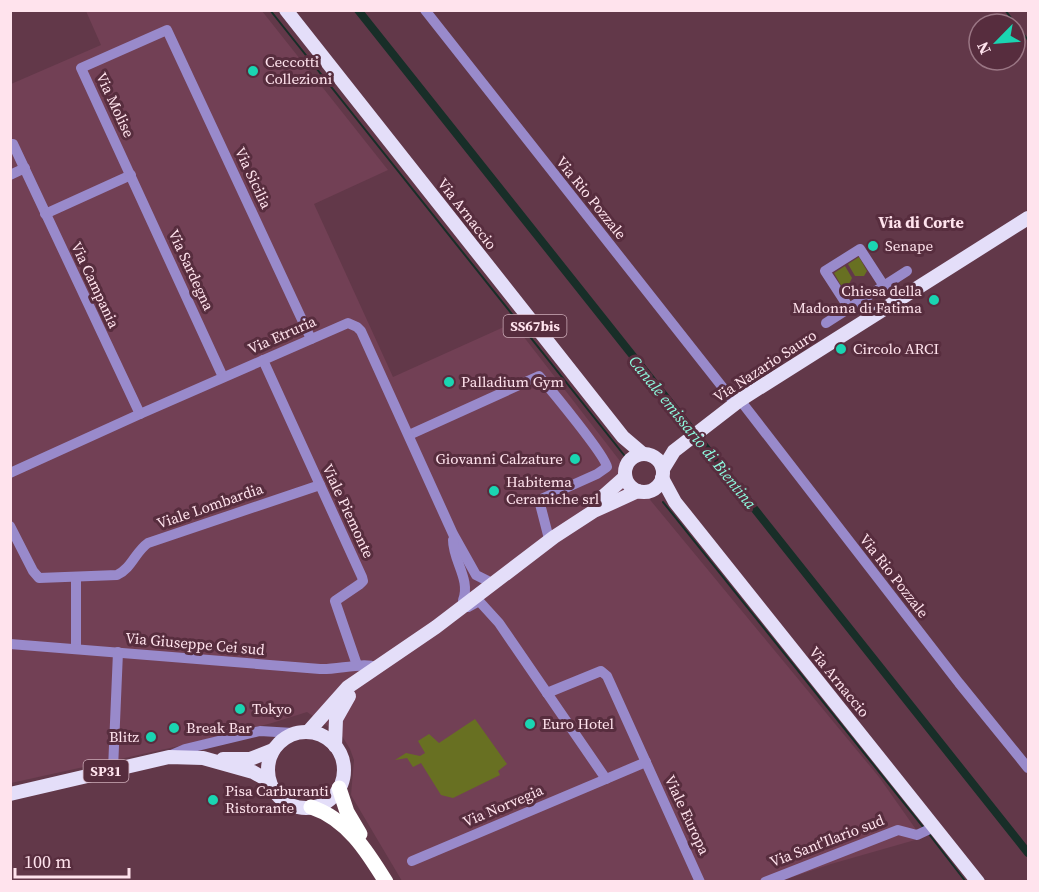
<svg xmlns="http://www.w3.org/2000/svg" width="1039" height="892" viewBox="0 0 1039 892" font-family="'Source Serif 4',serif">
<rect width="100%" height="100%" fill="#623849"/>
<path fill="#724055" d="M86 11H262L388 170 314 204 393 377 513 323 651 501 879 777 922 838 831 864 781 881H402L351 795 354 760 350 749 342 736 307 712 272 723 179 746 11 783V84L101 45Z"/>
<g fill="#687022">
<path d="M859 257 867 271 864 276H855L848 264Z"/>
<path d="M845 266 852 278 848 286 842 287 834 273Z"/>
<path d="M475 719 507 764 498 771 500 775 453 798 441 795 421 763 413 767 407 758 395 760 406 753 420 756 425 753 418 741 429 734 439 743Z"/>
</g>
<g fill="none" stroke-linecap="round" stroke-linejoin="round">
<g stroke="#182e28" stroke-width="2">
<path d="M270 10 624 455"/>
<path d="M1005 10 1028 40"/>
<path d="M663 502 924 828"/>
<path d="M929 834 966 882"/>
</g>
<path stroke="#182e28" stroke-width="8" d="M358 10 1028 853"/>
<g stroke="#998acb" stroke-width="10">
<path d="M425 10 735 403"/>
<path d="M10 144H13L140 414"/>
<path d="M10 175 25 168"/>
<path d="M45 214 131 175"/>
<path d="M849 308 825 271 860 249 884 286"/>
<path d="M826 323 907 271"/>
<path d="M263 360 362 577 363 581 360 584 335 601 357 665"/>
<path d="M223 377 81 68 167 30 311 339"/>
<path d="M740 400 959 683 1028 768"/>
<path d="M409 435 539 376C551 390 605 455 607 467L597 474 539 500 548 535"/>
<path d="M10 473 140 414 348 323 357 327 361 331 453 534 476 575 488 581"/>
<path d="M10 526 33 571 39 578 117 575C132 568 135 552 148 543L320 485"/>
<path d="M453 540C453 561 471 580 463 600"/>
<path d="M76 577V648"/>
<path d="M468 607 479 601 499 623 606 779 646 762"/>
<path d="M10 644 320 669C337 670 362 662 376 667"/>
<path d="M547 693 601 671 607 676 700 882"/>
<path d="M171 755 185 749 260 731 293 733"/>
<path d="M113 769 118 652"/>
<path d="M412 861 606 779"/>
<path d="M765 882 898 830 917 835 934 827"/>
</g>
<g stroke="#e4def9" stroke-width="14">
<path d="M286 10 623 437 643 454"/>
<circle cx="644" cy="473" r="19"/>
<path d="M663 469 674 451 740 400 1028 218"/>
<path d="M662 478 675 502 978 882"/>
<path d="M598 501 625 477"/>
<path d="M308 732 348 687 436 627 554 537 594 511 638 491"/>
<circle cx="306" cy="770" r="38"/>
<path d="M335 746 336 719 349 696"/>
<path d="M223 759H250L273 750"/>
<path d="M10 794 169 757 203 758 253 772 269 781"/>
</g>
<g stroke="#fff" stroke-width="15">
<path d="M339 788 347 812 360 834"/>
<path d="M311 807C347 819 367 851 386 882"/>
</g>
</g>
<g fill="#1ad5b2" stroke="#572d3e" stroke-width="2">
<circle cx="253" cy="71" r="6"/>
<circle cx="873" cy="246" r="6"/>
<circle cx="934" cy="300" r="6"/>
<circle cx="841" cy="349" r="6"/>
<circle cx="449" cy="382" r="6"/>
<circle cx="575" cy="459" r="6"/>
<circle cx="494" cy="491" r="6"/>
<circle cx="240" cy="709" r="6"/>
<circle cx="530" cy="724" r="6"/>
<circle cx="174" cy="728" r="6"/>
<circle cx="151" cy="737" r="6"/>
<circle cx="213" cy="800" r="6"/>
</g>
<g text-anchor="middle" stroke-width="6" stroke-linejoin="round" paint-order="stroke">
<g fill="#572d3e" stroke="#cdacb8" stroke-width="1.5">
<rect x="503.5" y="315" width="63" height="22" rx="4.5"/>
<rect x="83.5" y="760" width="45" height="22" rx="4.5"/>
</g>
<g font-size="14" font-weight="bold" fill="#ffe3ed">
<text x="535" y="331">SS67bis</text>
<text x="106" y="776">SP31</text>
</g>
<g font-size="15" fill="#ffe3ed" stroke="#572d3e" text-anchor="start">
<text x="265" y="67">Ceccotti<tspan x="265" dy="17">Collezioni</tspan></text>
<text x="885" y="251">Senape</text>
<text x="922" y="296" text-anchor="end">Chiesa della<tspan x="922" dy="17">Madonna di Fatima</tspan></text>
<text x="853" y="354">Circolo ARCI</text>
<text x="461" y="387">Palladium Gym</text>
<text x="563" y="464" text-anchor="end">Giovanni Calzature</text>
<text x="506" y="487">Habitema<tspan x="506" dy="17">Ceramiche srl</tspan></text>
<text x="252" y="714">Tokyo</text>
<text x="542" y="729">Euro Hotel</text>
<text x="186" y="733">Break Bar</text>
<text x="139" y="742" text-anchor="end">Blitz</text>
<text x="225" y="796">Pisa Carburanti<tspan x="225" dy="17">Ristorante</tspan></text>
</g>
<g font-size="15" fill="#ffe3ed" stroke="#572d3e">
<text transform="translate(115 105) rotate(65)" y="5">Via Molise</text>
<text transform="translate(253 178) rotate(65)" y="5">Via Sicilia</text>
<text transform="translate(591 198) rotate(51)" y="5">Via Rio Pozzale</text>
<text transform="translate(467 214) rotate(52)" y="5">Via Arnaccio</text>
<text transform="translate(191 270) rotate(65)" y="5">Via Sardegna</text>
<text transform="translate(95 285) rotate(65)" y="5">Via Campania</text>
<text transform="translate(282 335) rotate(-24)" y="5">Via Etruria</text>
<text transform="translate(765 366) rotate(-33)" y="5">Via Nazario Sauro</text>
<text transform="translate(210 506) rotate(-19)" y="5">Viale Lombardia</text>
<text transform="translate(348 511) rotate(65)" y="5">Viale Piemonte</text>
<text transform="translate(894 576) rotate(52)" y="5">Via Rio Pozzale</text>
<text transform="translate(195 644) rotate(5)" y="5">Via Giuseppe Cei sud</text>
<text transform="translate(839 682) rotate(51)" y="5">Via Arnaccio</text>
<text transform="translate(503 806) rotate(-23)" y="5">Via Norvegia</text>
<text transform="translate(687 815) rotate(65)" y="5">Viale Europa</text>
<text transform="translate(827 841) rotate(-21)" y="5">Via Sant'Ilario sud</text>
</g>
<g font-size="16" font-weight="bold" fill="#ffe3ed" stroke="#572d3e">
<text x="921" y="228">Via di Corte</text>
</g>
<g font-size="16" font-style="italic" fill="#8dfbdf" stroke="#572d3e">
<text transform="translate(693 432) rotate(51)" y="6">Canale emissario di Bientina</text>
</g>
</g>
<rect width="1039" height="892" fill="none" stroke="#ffe3ed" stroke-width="24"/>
<g transform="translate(997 42) rotate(245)"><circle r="28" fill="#572d3e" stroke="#9a7684" stroke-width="1.5"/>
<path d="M0-4.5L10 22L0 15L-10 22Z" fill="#1ad5b2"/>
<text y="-9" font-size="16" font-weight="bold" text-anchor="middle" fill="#ffe3ed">N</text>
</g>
<path d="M15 868v9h114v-9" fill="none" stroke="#ffe3ed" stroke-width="3"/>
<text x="24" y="868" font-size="18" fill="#ffe3ed" stroke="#572d3e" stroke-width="4.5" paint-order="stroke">100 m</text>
</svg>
